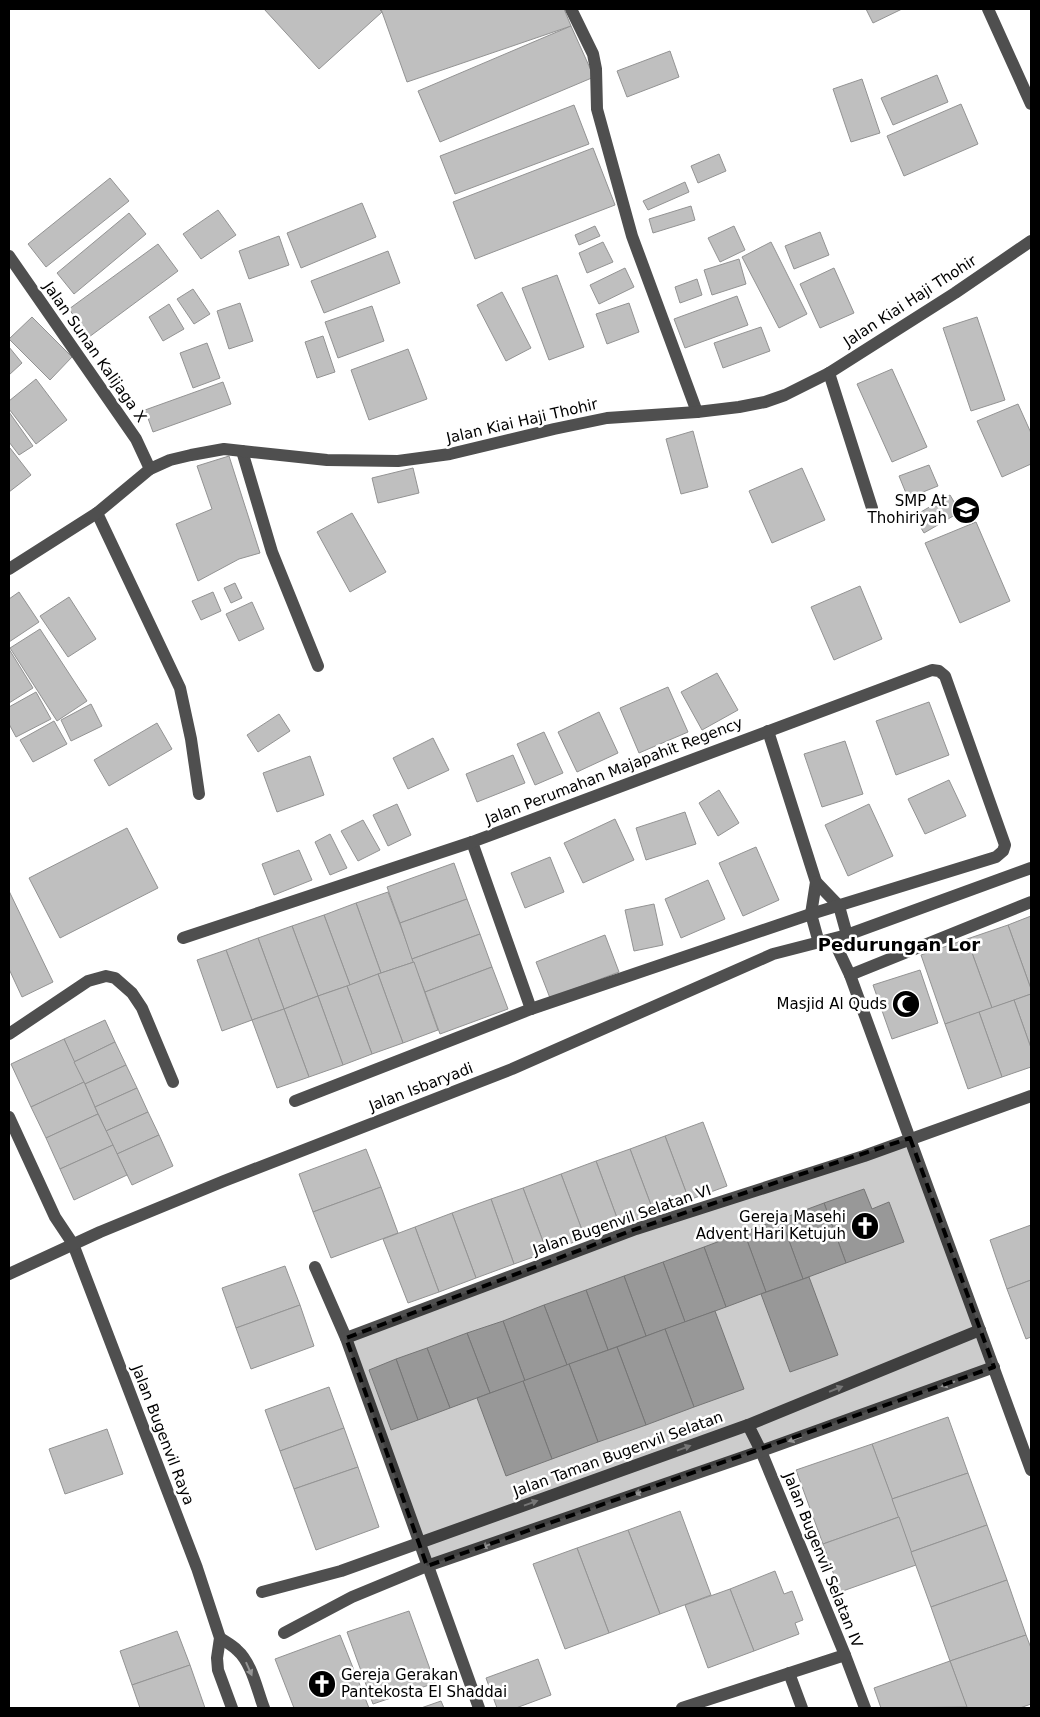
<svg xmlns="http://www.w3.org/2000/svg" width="1040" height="1717" viewBox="0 0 1040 1717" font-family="'DejaVu Sans',sans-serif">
<rect width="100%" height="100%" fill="#fff"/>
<g fill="#bfbfbf" stroke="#939393">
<path d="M264 9H379L382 12 319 69Z"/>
<path d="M381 9H564L571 26 407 82Z"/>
<path d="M866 9H902L873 23Z"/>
<path d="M571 26 594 77 440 142 418 91Z"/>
<path d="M670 51 679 77 627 97 617 71Z"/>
<path d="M937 75 948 102 893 125 881 98Z"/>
<path d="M862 79 880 133 851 142 833 89Z"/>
<path d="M961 104 978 144 904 176 887 136Z"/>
<path d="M574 105 589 144 455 194 440 156Z"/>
<path d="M593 148 615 205 475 259 453 202Z"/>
<path d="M719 154 726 171 698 183 691 166Z"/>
<path d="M110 178 129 201 46 267 28 244Z"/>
<path d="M685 182 689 192 648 210 643 201Z"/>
<path d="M362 203 376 237 301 268 287 233Z"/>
<path d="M691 206 695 220 653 233 649 219Z"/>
<path d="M218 210 236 235 201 259 183 234Z"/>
<path d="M129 213 146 234 74 294 57 273Z"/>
<path d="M595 226 600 236 579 245 575 235Z"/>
<path d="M734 226 745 250 720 262 708 238Z"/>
<path d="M820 232 829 255 794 269 785 246Z"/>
<path d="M279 236 289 265 249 279 239 251Z"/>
<path d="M603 242 613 262 587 273 579 253Z"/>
<path d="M771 242 807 314 779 328 742 257Z"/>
<path d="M158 244 178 271 89 337 69 309Z"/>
<path d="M388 251 400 283 324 313 311 281Z"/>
<path d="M739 259 746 284 712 295 704 270Z"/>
<path d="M625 268 634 287 599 304 590 285Z"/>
<path d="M834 268 854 313 820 328 800 284Z"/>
<path d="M557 275 584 347 549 360 522 288Z"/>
<path d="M697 279 702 295 680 303 675 287Z"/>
<path d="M193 289 210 314 194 324 177 299Z"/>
<path d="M502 292 531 348 506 361 477 305Z"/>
<path d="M737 296 748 325 685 348 674 319Z"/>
<path d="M240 303 253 341 229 349 217 311Z"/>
<path d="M629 303 639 332 607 344 596 314Z"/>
<path d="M169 304 184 329 163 341 149 317Z"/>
<path d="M372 306 384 341 338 358 325 322Z"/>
<path d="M32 317 72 357 50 380 9 339Z"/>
<path d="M977 317 1005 400 971 411 943 328Z"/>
<path d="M761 327 770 351 723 368 714 343Z"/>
<path d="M323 336 335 372 317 378 305 342Z"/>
<path d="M207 343 220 378 193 388 180 353Z"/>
<path d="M9 347 22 363 9 375Z"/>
<path d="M408 349 427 399 369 420 351 370Z"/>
<path d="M892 369 927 447 892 462 857 384Z"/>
<path d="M36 379 67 420 36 444 9 409V401Z"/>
<path d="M223 382 231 404 153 432 145 410Z"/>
<path d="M1018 404 1031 433V464L1002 477 977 421Z"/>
<path d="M9 412 33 446 19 455 9 442Z"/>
<path d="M693 431 708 487 681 494 666 439Z"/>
<path d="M10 448 31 475 9 492V449Z"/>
<path d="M229 456 260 553 239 559 198 581 176 524 212 509 197 466Z"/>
<path d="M929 465 938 486 908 498 899 476Z"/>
<path d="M413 468 419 493 378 503 372 478Z"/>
<path d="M802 468 825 520 772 543 749 491Z"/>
<path d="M950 495 960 512 924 533 914 516Z"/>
<path d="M352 513 386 572 350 592 317 532Z"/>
<path d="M976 522 1010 601 960 623 925 543Z"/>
<path d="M235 583 242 598 231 603 224 588Z"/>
<path d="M860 586 882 639 834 660 811 607Z"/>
<path d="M19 592 39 622 9 642V599Z"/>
<path d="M213 592 221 611 201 620 192 601Z"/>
<path d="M69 597 96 639 68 657 40 616Z"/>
<path d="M252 602 264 629 239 641 226 614Z"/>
<path d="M40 629 87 701 57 721 10 648Z"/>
<path d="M9 649 33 688 9 703Z"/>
<path d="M717 673 738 710 702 730 681 692Z"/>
<path d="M668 687 688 732 639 753 620 708Z"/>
<path d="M36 692 51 719 16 737 9 724V707Z"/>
<path d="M929 702 949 755 896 775 876 721Z"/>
<path d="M91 704 102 726 71 741 61 720Z"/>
<path d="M599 712 618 753 577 772 558 732Z"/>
<path d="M279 714 290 731 258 752 247 735Z"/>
<path d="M54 721 67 744 33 762 20 740Z"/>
<path d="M157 723 172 749 109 786 94 760Z"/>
<path d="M544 732 563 773 535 785 517 744Z"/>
<path d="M433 738 449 770 408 789 393 758Z"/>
<path d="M845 741 863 794 822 807 804 754Z"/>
<path d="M513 755 525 783 477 802 466 774Z"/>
<path d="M310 756 324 795 277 812 263 773Z"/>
<path d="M949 780 966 816 925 834 908 799Z"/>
<path d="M719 790 739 823 718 836 699 803Z"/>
<path d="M397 804 411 835 388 846 373 815Z"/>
<path d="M869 804 893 856 848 876 825 825Z"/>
<path d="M685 812 696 844 646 860 636 828Z"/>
<path d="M615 819 634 860 583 883 564 843Z"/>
<path d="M363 820 380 850 358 861 341 831Z"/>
<path d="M127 828 158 888 60 938 29 878Z"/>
<path d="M330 834 347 868 330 875 315 842Z"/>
<path d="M756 847 779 900 743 916 719 863Z"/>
<path d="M299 850 312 880 274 895 262 864Z"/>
<path d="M550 857 564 892 525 908 511 873Z"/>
<path d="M454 863 467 899 400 923 387 887Z"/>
<path d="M708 880 725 919 681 938 665 899Z"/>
<path d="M9 891 53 982 22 997 9 969Z"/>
<path d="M388 892 414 962 381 973 356 903Z"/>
<path d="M467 899 480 934 412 959 400 923Z"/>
<path d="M356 903 381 973 350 985 324 915Z"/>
<path d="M654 904 663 945 634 951 625 910Z"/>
<path d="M324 915 350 985 318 996 292 926Z"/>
<path d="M1031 916V989L1008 925Z"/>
<path d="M1008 925 1031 989V994L992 1008 967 939Z"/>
<path d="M292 926 318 996 284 1009 258 938Z"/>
<path d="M480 934 492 967 425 992 412 959Z"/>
<path d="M605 935 619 972 550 998 536 962Z"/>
<path d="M258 938 284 1009 252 1020 226 950Z"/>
<path d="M967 939 992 1008 945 1024 921 955Z"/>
<path d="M226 950 252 1020 222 1031 197 960Z"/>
<path d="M414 962 438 1030 403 1043 378 974Z"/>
<path d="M492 967 508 1009 440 1034 425 992Z"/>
<path d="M920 970 938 1023 892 1039 873 985Z"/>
<path d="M378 974 403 1043 372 1054 347 986Z"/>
<path d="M347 986 372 1054 343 1065 318 996Z"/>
<path d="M1031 994V1048L1014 1000Z"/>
<path d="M318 996 343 1065 309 1077 284 1009Z"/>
<path d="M1014 1000 1031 1048V1067L1002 1077 979 1012Z"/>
<path d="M284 1009 309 1077 277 1088 252 1020Z"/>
<path d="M979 1012 1002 1077 968 1089 945 1024Z"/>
<path d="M105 1020 115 1042 74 1062 64 1039Z"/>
<path d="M64 1039 84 1082 31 1107 11 1064Z"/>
<path d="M115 1042 126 1065 85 1084 74 1062Z"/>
<path d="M126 1065 137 1088 95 1107 85 1084Z"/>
<path d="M84 1082 98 1114 46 1138 31 1107Z"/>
<path d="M137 1088 148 1112 106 1131 95 1107Z"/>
<path d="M148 1112 159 1135 117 1154 106 1131Z"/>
<path d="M98 1114 113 1145 60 1169 46 1138Z"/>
<path d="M703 1122 727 1186 689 1200 665 1136Z"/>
<path d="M159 1135 173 1166 132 1185 117 1154Z"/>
<path d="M665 1136 689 1200 654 1213 630 1149Z"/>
<path d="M113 1145 127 1175 74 1200 60 1169Z"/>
<path d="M366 1149 381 1187 313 1212 299 1174Z"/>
<path d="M630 1149 654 1213 620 1226 596 1161Z"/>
<path d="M596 1161 620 1226 585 1238 561 1174Z"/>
<path d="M561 1174 585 1238 547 1252 523 1188Z"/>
<path d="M381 1187 398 1233 331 1258 313 1212Z"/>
<path d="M523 1188 547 1252 514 1264 491 1199Z"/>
<path d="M864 1189 872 1209 889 1202 904 1242 846 1263 824 1203Z"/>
<path d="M491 1199 514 1264 476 1278 452 1213Z"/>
<path d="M824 1203 846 1263 803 1279 781 1219Z"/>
<path d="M452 1213 476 1278 439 1292 415 1227Z"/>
<path d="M781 1219 803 1279 766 1292 744 1232Z"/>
<path d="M1031 1225V1280L1007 1289 990 1240Z"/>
<path d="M415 1227 439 1292 408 1303 383 1239Z"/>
<path d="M744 1232 766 1292 726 1307 704 1247Z"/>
<path d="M704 1247 726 1307 685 1322 663 1262Z"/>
<path d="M663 1262 685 1322 646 1336 624 1276Z"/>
<path d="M285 1266 300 1305 236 1328 222 1288Z"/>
<path d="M624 1276 646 1336 608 1350 586 1290Z"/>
<path d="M809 1277 838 1355 790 1372 761 1294Z"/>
<path d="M1031 1280V1337L1026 1339 1007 1289Z"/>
<path d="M586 1290 608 1350 567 1365 544 1305Z"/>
<path d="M300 1305 314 1346 251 1369 236 1328Z"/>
<path d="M544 1305 567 1365 525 1381 503 1321Z"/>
<path d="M715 1311 744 1389 694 1407 665 1329Z"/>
<path d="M503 1321 525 1381 490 1393 467 1333Z"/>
<path d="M665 1329 694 1407 646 1425 617 1347Z"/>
<path d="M467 1333 490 1393 450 1408 427 1348Z"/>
<path d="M617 1347 646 1425 598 1442 569 1364Z"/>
<path d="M427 1348 450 1408 418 1420 396 1359Z"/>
<path d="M396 1359 418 1420 391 1430 369 1370Z"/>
<path d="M569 1364 598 1442 552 1459 523 1381Z"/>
<path d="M523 1381 552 1459 506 1476 477 1398Z"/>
<path d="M329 1387 344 1428 280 1451 265 1410Z"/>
<path d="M948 1417 968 1473 892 1499 872 1444Z"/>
<path d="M344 1428 358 1467 294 1489 280 1451Z"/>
<path d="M107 1429 123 1474 65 1494 49 1449Z"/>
<path d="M872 1444 899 1517 823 1544 796 1470Z"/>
<path d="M358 1467 379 1527 316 1550 294 1489Z"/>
<path d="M968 1473 987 1525 911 1552 892 1499Z"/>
<path d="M680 1511 711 1595 660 1614 628 1530Z"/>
<path d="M899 1517 916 1565 840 1592 823 1544Z"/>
<path d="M987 1525 1007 1580 931 1607 911 1552Z"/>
<path d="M628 1530 660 1614 609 1633 577 1548Z"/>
<path d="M577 1548 609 1633 565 1649 533 1564Z"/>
<path d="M775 1571 784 1594 792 1591 803 1620 795 1623 799 1634 754 1651 730 1589Z"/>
<path d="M1007 1580 1026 1635 950 1661 931 1607Z"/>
<path d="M730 1589 754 1651 708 1668 685 1605Z"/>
<path d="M409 1611 435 1683 373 1704 347 1632Z"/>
<path d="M177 1631 190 1665 132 1685 120 1651Z"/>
<path d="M340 1635 369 1708H294L275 1659Z"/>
<path d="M1026 1635 1031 1648V1704L1020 1708H967L950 1661Z"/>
<path d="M538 1659 551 1695 516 1708H497L486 1678Z"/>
<path d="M950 1661 967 1707 881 1708 874 1688Z"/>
<path d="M190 1665 205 1708H140L132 1685Z"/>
<path d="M441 1701 444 1708H421Z"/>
</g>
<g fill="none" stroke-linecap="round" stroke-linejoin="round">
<g stroke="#4f4f4f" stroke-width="12">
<path d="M571 9 593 54 596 69 597 109 632 236 697 412"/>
<path d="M988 9 1031 104"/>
<path d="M9 256 136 439 150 469"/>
<path d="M829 373 872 508"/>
<path d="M242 451 272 552 318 666"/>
<path d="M97 513 180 688 191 739 199 794"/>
<path d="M9 569 97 513 150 469 170 460 191 455 224 449 327 460 398 461 450 454 554 429 607 418 697 412 739 407 765 402 785 395 829 373 955 293 1031 241"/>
<path d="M768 731 816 882 811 914 819 943"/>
<path d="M472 842 531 1009"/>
<path d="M816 882 839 906 847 935"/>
<path d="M183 938 472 842 932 670 939 671 945 676 1005 845 1003 851 996 857 811 914 531 1009 295 1101"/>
<path d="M833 939 850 975 1031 1470"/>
<path d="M850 975 1031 902"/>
<path d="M9 1034 88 981 106 976 115 978 132 993 142 1008 173 1082"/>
<path d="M9 1117 55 1217 73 1244 197 1568 220 1638 217 1658 218 1670 232 1708"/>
<path d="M315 1267 346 1338 479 1708"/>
<path d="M9 1274 100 1232 224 1181 512 1069 773 954 847 935 1031 868"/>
<path d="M346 1338 636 1229 864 1156 1031 1096"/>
<path d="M748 1425 761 1451 845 1655 865 1708"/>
<path d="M262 1592 341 1571 748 1425 980 1330"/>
<path d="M284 1633 352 1597 427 1566 761 1451 994 1367"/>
<path d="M220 1638C226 1642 232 1645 237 1650 252 1663 257 1690 264 1708"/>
<path d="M789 1673 802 1708"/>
<path d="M682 1708 845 1655"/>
</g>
</g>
<defs><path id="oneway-solid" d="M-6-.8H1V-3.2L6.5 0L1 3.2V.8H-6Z" transform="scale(1.25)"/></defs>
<g fill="#959595">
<use href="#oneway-solid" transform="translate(948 1384) rotate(160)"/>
<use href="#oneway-solid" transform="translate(836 1389) rotate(-22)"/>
<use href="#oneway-solid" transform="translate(795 1439) rotate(160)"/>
<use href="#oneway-solid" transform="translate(684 1448) rotate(-20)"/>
<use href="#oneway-solid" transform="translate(641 1492) rotate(161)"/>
<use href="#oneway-solid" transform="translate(531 1503) rotate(-20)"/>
<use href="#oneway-solid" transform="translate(488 1545) rotate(161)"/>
<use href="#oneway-solid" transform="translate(249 1669) rotate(66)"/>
</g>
<path fill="#000" fill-opacity="0.2" stroke="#000" stroke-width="4" stroke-dasharray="10 6" stroke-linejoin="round" d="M910 1138 994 1367 427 1566 346 1338 636 1229Z"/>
<defs>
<symbol id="school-disc" viewBox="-11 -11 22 22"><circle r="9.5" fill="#000" stroke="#fff"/><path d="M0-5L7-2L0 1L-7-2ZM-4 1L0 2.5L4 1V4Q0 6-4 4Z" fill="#fff"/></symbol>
<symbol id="mosque-disc" viewBox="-11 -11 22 22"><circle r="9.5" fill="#000" stroke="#fff"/><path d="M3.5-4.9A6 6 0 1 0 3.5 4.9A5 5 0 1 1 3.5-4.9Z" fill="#fff"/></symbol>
<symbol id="church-disc" viewBox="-11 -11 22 22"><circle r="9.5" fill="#000" stroke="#fff"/><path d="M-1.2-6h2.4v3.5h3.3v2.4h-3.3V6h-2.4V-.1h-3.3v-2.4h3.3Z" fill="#fff"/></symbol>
</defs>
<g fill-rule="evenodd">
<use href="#school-disc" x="950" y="494" width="32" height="32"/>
<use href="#mosque-disc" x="890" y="988" width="32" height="32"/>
<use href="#church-disc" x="849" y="1210" width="32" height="32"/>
<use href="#church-disc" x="306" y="1668" width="32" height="32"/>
</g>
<g text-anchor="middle" stroke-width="5" stroke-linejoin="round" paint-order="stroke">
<g font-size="15" fill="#000" stroke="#fff">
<text transform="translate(910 301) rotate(-33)" y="5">Jalan Kiai Haji Thohir</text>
<text transform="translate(95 352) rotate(55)" y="5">Jalan Sunan Kalijaga X</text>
<text transform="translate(522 421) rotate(-13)" y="5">Jalan Kiai Haji Thohir</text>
<text transform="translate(614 771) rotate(-21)" y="5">Jalan Perumahan Majapahit Regency</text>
<text transform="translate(421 1087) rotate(-21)" y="5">Jalan Isbaryadi</text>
<text transform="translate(622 1220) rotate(-19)" y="5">Jalan Bugenvil Selatan VI</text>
<text transform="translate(163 1435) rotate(69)" y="5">Jalan Bugenvil Raya</text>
<text transform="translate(618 1454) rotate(-20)" y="5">Jalan Taman Bugenvil Selatan</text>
<text transform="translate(823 1560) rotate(68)" y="5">Jalan Bugenvil Selatan IV</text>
</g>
<g font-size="15" fill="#000" stroke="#fff" text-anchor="end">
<text x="947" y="506">SMP At<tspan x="947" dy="17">Thohiriyah</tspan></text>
<text x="887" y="1009">Masjid Al Quds</text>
<text x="846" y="1222">Gereja Masehi<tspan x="846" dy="17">Advent Hari Ketujuh</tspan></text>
<text x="341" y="1680" text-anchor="start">Gereja Gerakan<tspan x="341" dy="17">Pantekosta El Shaddai</tspan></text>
</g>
<g font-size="18" font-weight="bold" fill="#000" stroke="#fff">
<text x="899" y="951">Pedurungan Lor</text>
</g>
</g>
<rect width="1040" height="1717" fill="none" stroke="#000000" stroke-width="20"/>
</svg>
